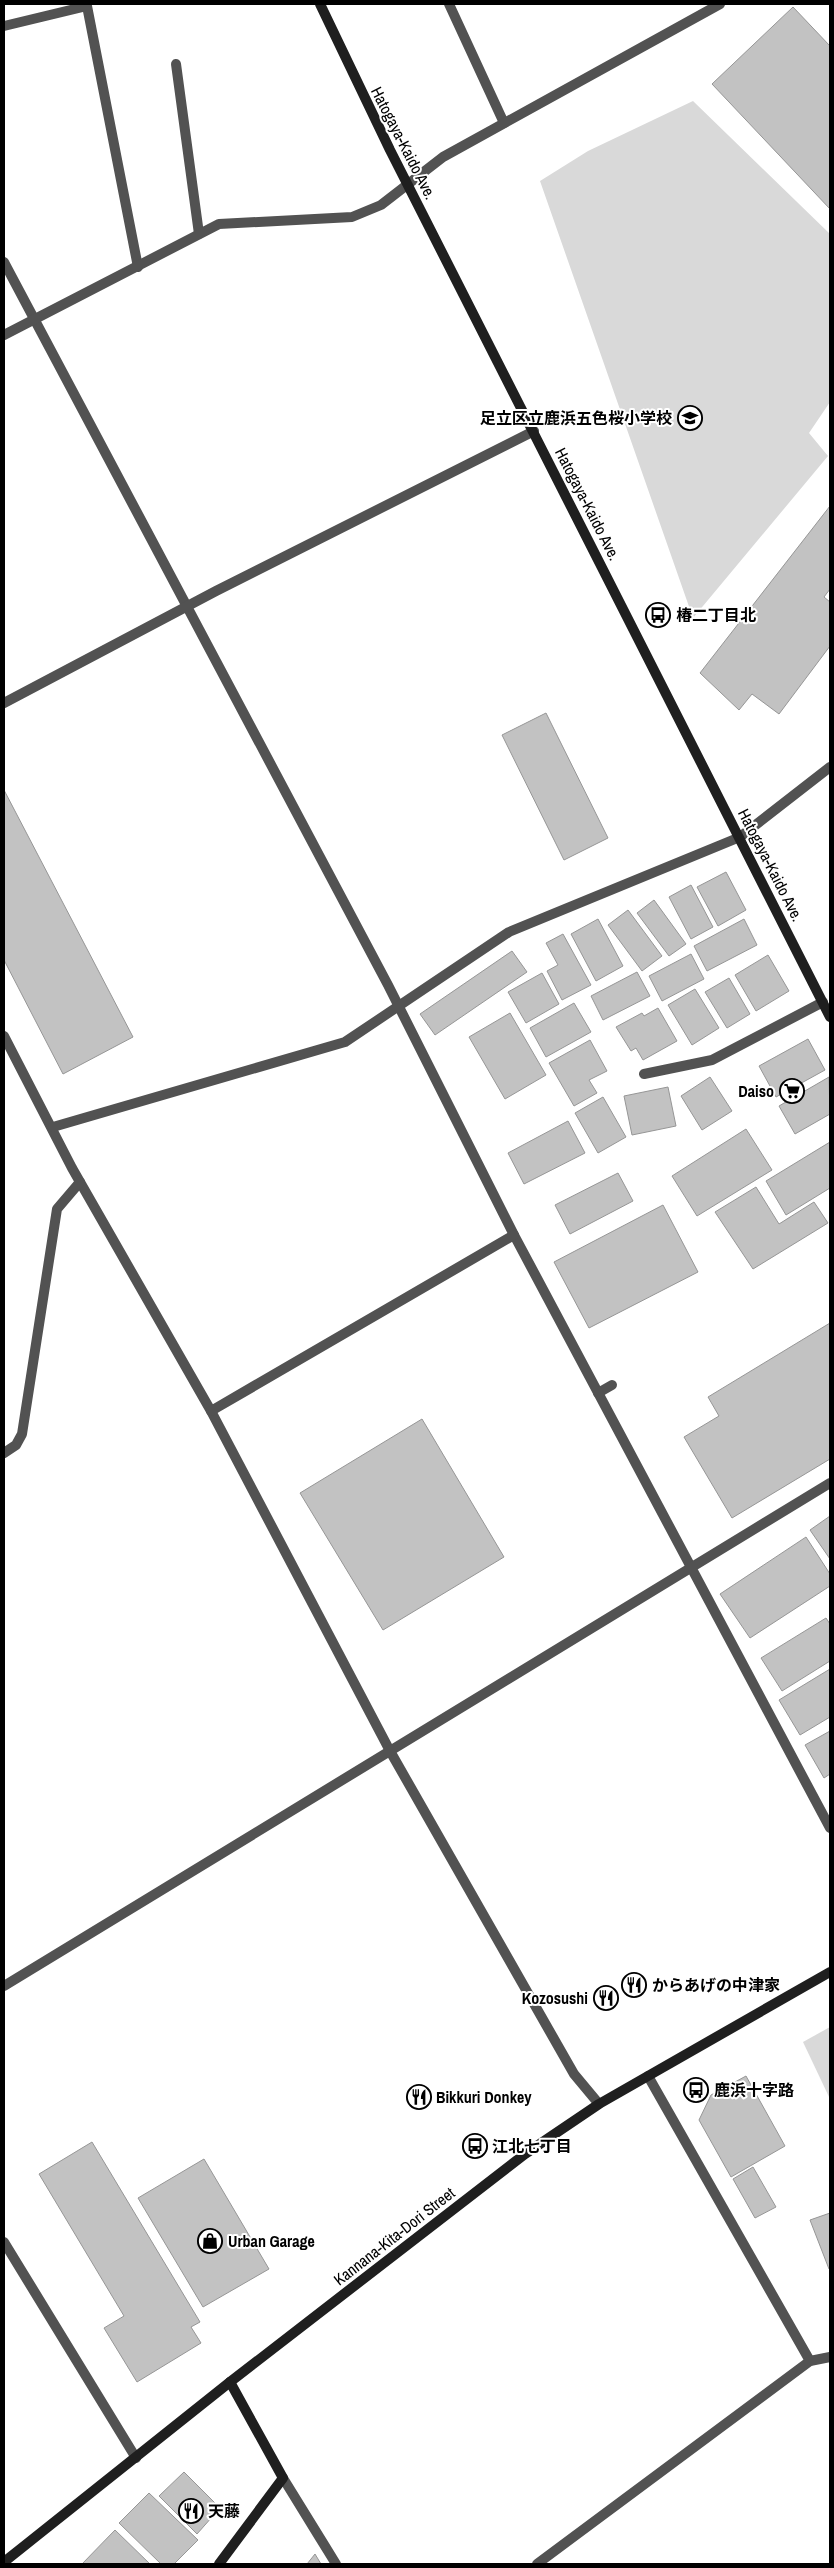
<svg xmlns="http://www.w3.org/2000/svg" width="834" height="2568" viewBox="0 0 834 2568" font-family="'Archivo Narrow','Noto Sans JP',sans-serif">
<rect width="100%" height="100%" fill="#fff"/>
<g fill="#d9d9d9">
<path d="M693 101 830 234V402L809 433 828 456 693 618 540 181 588 151Z"/>
<path d="M830 2027V2099L803 2042Z"/>
</g>
<g fill="#c2c2c2" stroke="#969696">
<path d="M793 7 830 46V209L712 84Z"/>
<path d="M830 506V589L824 597 830 602V646L779 714 752 694 739 710 700 673Z"/>
<path d="M546 713 608 838 564 860 502 735Z"/>
<path d="M4 790 133 1037 63 1074 4 960Z"/>
<path d="M726 872 746 910 718 926 697 887Z"/>
<path d="M691 885 713 927 691 939 669 897Z"/>
<path d="M654 900 686 944 669 956 637 913Z"/>
<path d="M628 910 662 956 642 971 608 925Z"/>
<path d="M598 919 623 966 596 981 571 934Z"/>
<path d="M744 919 757 945 707 971 694 946Z"/>
<path d="M563 934 591 985 562 1000 547 971 558 965 546 943Z"/>
<path d="M512 951 527 972 435 1035 420 1014Z"/>
<path d="M691 954 704 979 662 1001 649 976Z"/>
<path d="M768 955 789 991 756 1011 735 975Z"/>
<path d="M637 972 650 996 603 1020 591 996Z"/>
<path d="M542 973 559 1004 526 1023 508 992Z"/>
<path d="M729 978 750 1014 727 1028 705 992Z"/>
<path d="M695 989 719 1028 692 1045 668 1005Z"/>
<path d="M574 1003 591 1032 546 1057 530 1028Z"/>
<path d="M658 1008 677 1041 643 1060 636 1048 631 1051 616 1027 642 1013 644 1016Z"/>
<path d="M510 1013 546 1075 505 1099 469 1037Z"/>
<path d="M808 1039 825 1070 776 1097 759 1066Z"/>
<path d="M590 1040 607 1071 589 1080 597 1093 574 1106 549 1063Z"/>
<path d="M710 1077 732 1111 702 1130 681 1096Z"/>
<path d="M829 1077 830 1114 795 1134 779 1106Z"/>
<path d="M668 1087 676 1126 632 1135 624 1096Z"/>
<path d="M603 1097 626 1137 598 1153 575 1113Z"/>
<path d="M568 1121 585 1153 524 1184 508 1153Z"/>
<path d="M746 1129 772 1170 697 1216 672 1176Z"/>
<path d="M830 1142V1188L786 1215 766 1181Z"/>
<path d="M618 1173 633 1201 570 1234 555 1205Z"/>
<path d="M756 1187 779 1224 814 1202 828 1223 753 1269 715 1212Z"/>
<path d="M663 1205 698 1272 589 1328 554 1262Z"/>
<path d="M830 1323V1459L732 1518 684 1437 719 1416 708 1397Z"/>
<path d="M422 1419 504 1557 383 1630 300 1493Z"/>
<path d="M830 1516V1559L810 1530Z"/>
<path d="M806 1537 830 1574V1586L750 1638 720 1594Z"/>
<path d="M826 1618 830 1624V1661L782 1691 761 1658Z"/>
<path d="M830 1669V1717L800 1735 779 1700Z"/>
<path d="M830 1731V1774L824 1778 805 1745Z"/>
<path d="M746 2076 785 2146 731 2177 699 2120 711 2095Z"/>
<path d="M92 2142 200 2322 191 2327 201 2343 137 2382 104 2328 124 2316 39 2174Z"/>
<path d="M204 2159 269 2269 203 2307 138 2198Z"/>
<path d="M753 2167 776 2207 755 2218 733 2179Z"/>
<path d="M830 2213V2269H829L810 2220Z"/>
<path d="M184 2472 220 2508 197 2534 159 2496Z"/>
<path d="M149 2493 198 2540 174 2564H161L119 2523Z"/>
<path d="M115 2530 150 2564H82Z"/>
<path d="M315 2554 321 2564H307Z"/>
</g>
<g fill="none" stroke-linecap="round" stroke-linejoin="round">
<g stroke="#525252" stroke-width="10">
<path d="M449 4 504 123"/>
<path d="M176 64 199 234"/>
<path d="M598 1393 612 1385"/>
</g>
<g stroke="#525252" stroke-width="10">
<path d="M4 26 87 6 138 267"/>
<path d="M4 262 388 985 514 1235 830 1828"/>
<path d="M4 335 219 224 352 217 381 205 443 157 720 4"/>
<path d="M4 703 216 591 534 431"/>
<path d="M4 1036 72 1168 211 1411 390 1751 574 2074 599 2104"/>
<path d="M644 1074 712 1060 823 1002"/>
<path d="M53 1127 345 1042 509 932 740 837 830 767"/>
<path d="M211 1411 514 1235"/>
<path d="M4 1453 16 1445 22 1434 57 1209 80 1182"/>
<path d="M4 1986 830 1483"/>
<path d="M648 2076 810 2361"/>
<path d="M4 2242 136 2458"/>
<path d="M283 2478 336 2564"/>
<path d="M537 2564 810 2361 830 2357"/>
</g>
<g stroke="#1f1f1f" stroke-width="10">
<path d="M320 4 390 150 830 1017"/>
<path d="M4 2562 230 2382 525 2154 599 2104 830 1972"/>
<path d="M219 2564 283 2478 230 2382"/>
</g>
</g>
<defs>
<symbol id="school-ring" viewBox="-11 -11 22 22"><circle r="9.5" fill="#fff" stroke="#000" stroke-width="1.5"/><path d="M0-5L7-2L0 1L-7-2ZM-4 1L0 2.5L4 1V4Q0 6-4 4Z" fill="#000"/></symbol>
<symbol id="bus-ring" viewBox="-11 -11 22 22"><circle r="9.5" fill="#fff" stroke="#000" stroke-width="1.5"/><path d="M-5-6H5V4H4V6H2V4H-2V6H-4V4H-5ZM-3.5-4V0h7V-4ZM-3.5 1.2v1.5H-2V1.2ZM2 1.2v1.5H3.5V1.2Z" fill="#000"/></symbol>
<symbol id="supermarket-ring" viewBox="-11 -11 22 22"><circle r="9.5" fill="#fff" stroke="#000" stroke-width="1.5"/><path d="M-6-5.5h2.5l.6 2H6L4.5 2H-2.5L-4.4-4H-6ZM-1.5 3.2a1.3 1.3 0 1 0 .1 0ZM3 3.2a1.3 1.3 0 1 0 .1 0Z" fill="#000"/></symbol>
<symbol id="restaurant-ring" viewBox="-11 -11 22 22"><circle r="9.5" fill="#fff" stroke="#000" stroke-width="1.5"/><path d="M-5-6h1v4h1v-4h1v4h1v-4h1v5L-1.5 .5V6h-2V.5L-5-1ZM5-6V6H3V1.5H1.5Q1.5-4 5-6Z" fill="#000"/></symbol>
<symbol id="shop-ring" viewBox="-11 -11 22 22"><circle r="9.5" fill="#fff" stroke="#000" stroke-width="1.5"/><path d="M-5-2.5h2.3a2.7 3.5 0 0 1 5.4 0H5L5.5 6h-11ZM-1.5-2.5h3a1.5 2.3 0 0 0-3 0Z" fill="#000"/></symbol>
</defs>
<g fill-rule="evenodd">
<use href="#school-ring" x="676" y="404" width="28" height="28"/>
<use href="#bus-ring" x="644" y="601" width="28" height="28"/>
<use href="#supermarket-ring" x="778" y="1077" width="28" height="28"/>
<use href="#restaurant-ring" x="620" y="1971" width="28" height="28"/>
<use href="#restaurant-ring" x="592" y="1984" width="28" height="28"/>
<use href="#bus-ring" x="682" y="2076" width="28" height="28"/>
<use href="#restaurant-ring" x="405" y="2083" width="28" height="28"/>
<use href="#bus-ring" x="461" y="2132" width="28" height="28"/>
<use href="#shop-ring" x="196" y="2227" width="28" height="28"/>
<use href="#restaurant-ring" x="177" y="2497" width="28" height="28"/>
</g>
<g text-anchor="middle" stroke-width="4" stroke-linejoin="round" paint-order="stroke">
<g font-size="16" fill="#000" stroke="#fff">
<text transform="translate(404 143) rotate(63)" y="6">Hatogaya-Kaido Ave.</text>
<text transform="translate(588 504) rotate(63)" y="6">Hatogaya-Kaido Ave.</text>
<text transform="translate(771 865) rotate(63)" y="6">Hatogaya-Kaido Ave.</text>
<text transform="translate(394 2236) rotate(-38)" y="6">Kannana-Kita-Dori Street</text>
</g>
<g font-size="16" font-weight="bold" fill="#000" stroke="#fff" text-anchor="start">
<text x="672" y="424" text-anchor="end">足立区立鹿浜五色桜小学校</text>
<text x="676" y="621">椿二丁目北</text>
<text x="774" y="1097" text-anchor="end">Daiso</text>
<text x="652" y="1991">からあげの中津家</text>
<text x="588" y="2004" text-anchor="end">Kozosushi</text>
<text x="714" y="2096">鹿浜十字路</text>
<text x="436" y="2103">Bikkuri Donkey</text>
<text x="492" y="2152">江北七丁目</text>
<text x="228" y="2247">Urban Garage</text>
<text x="208" y="2517">天藤</text>
</g>
</g>
<rect width="834" height="2568" fill="none" stroke="#000000" stroke-width="10"/>
</svg>
